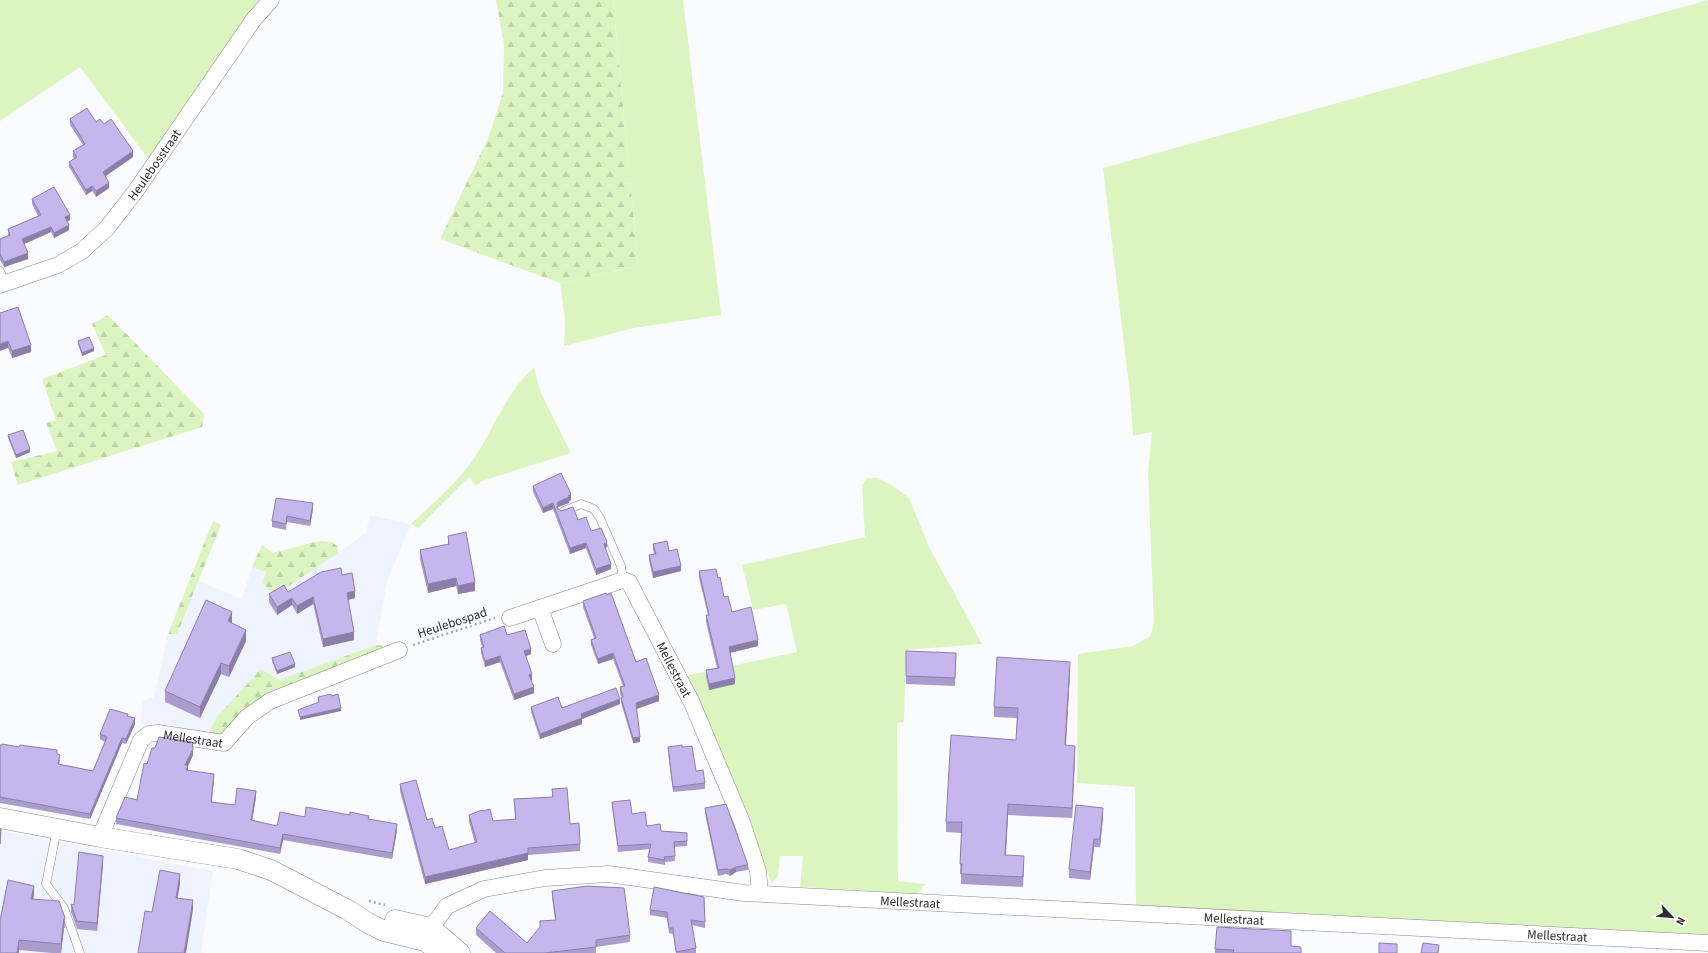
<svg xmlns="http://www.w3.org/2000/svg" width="1708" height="953" viewBox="0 0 1708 953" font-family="'Source Sans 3',sans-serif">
<defs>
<pattern id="forest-firs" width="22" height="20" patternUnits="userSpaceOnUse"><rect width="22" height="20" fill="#dcf5c0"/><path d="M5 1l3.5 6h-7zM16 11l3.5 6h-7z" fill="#bdd2a5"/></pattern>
</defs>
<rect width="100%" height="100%" fill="#fafbfe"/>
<g fill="#eff3ff">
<path d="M370 515 411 524 387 581 376 645 279 680 216 718 208 733 140 723 143 701 154 697 168 634H177L198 581 242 599 252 567 266 572 275 596 338 553 366 533Z"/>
<path d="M0 831 213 871 201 953H0Z"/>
</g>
<g fill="#dcf5c0">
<path d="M0 0H263L149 160 80 67 0 121Z"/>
<path d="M613 0H683L721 315 634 328 564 346 565 319 560 283 638 266Z"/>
<path d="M1708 0V936L1136 905 1135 787 1077 783 1078 654 1133 646 1150 636 1154 625 1148 472 1152 432 1133 436 1130 394 1103 168Z"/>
<path d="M534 368 541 393 571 453 482 481 476 486 469 477 418 528 411 524C434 502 461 480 478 452 494 427 510 387 534 368Z"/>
<path d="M868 478H878L893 486 909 498 929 547 982 644 906 650 904 722 897 723 898 881 926 884 916 894 800 887 803 856H780L778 876 772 883 758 854 685 676 797 652 786 604 753 610 742 565 865 537 862 485Z"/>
</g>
<g fill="url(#forest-firs)">
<path d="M496 0H613L638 266 560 283 440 239 489 136 503 93 504 44Z"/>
<path d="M108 315 204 414 202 427 18 485 11 462 57 451 46 423 56 420 42 379 106 355 92 324Z"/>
<path d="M213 521 221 525 177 634H168Z"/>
<path d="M319 541 332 542 337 546 338 553 274 596 262 582 266 572 252 567 262 545 273 553Z"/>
<path d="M376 645 383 646 386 653 325 676 219 738 208 733 216 718 261 669 279 680Z"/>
</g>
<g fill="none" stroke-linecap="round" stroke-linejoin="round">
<defs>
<g id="service">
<path d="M0 271 5 283"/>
<path d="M564 511 581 504 594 509 600 518 621 566 623 580"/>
<path d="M57 829 46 884 64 908 80 953"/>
</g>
<g id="minor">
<path id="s1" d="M0 285 58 265 82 251 107 228 135 192 254 19 271 0"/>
<path d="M540 608 553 644"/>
<path id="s2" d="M510 618 623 580 629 582 692 703 742 822 758 871 760 893"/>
<path id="s3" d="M100 837 141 740 149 734 158 733 224 743 247 717 270 701 399 650"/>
<path id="s4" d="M426 938 431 928 447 906 484 889 545 878 608 874 744 893 1708 943"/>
</g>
<g id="tertiary">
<path d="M0 818 100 837 238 859 271 870 348 910 368 923 384 931 425 941 442 953"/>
<path d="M395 920 431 928 460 953"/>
</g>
</defs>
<use href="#service" stroke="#88898e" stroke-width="9"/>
<use href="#minor" stroke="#88898e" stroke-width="17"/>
<use href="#tertiary" stroke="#88898e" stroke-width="21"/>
<g stroke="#aaaaad" stroke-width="2.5" stroke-dasharray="2 3" stroke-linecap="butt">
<path d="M413 645 495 618"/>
<path d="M369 901 385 905"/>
</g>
<use href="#service" stroke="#fff" stroke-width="8"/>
<use href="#minor" stroke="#fff" stroke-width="16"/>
<use href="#tertiary" stroke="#fff" stroke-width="20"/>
</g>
<g fill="#aa9dcd">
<path d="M70 119 96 122 104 124 133 157 105 176 109 188 96 197 92 191 86 195 69 167V162L74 159 73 157V151L83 145 70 125Z"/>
<path d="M32 199 70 220 67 221 69 230 54 238 51 232 24 244 28 259 4 267 0 260V239L8 236V229L38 216 32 204Z"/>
<path d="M0 313 31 352 12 358 8 348Z"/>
<path d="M78 341 94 351 82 356 78 344Z"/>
<path d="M8 435 30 452 16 458 8 438Z"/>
<path d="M533 486 571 500 569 501V503L558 507V508L561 511 578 520 591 531 607 547 605 548 611 569 596 575 586 548 570 554 553 509 543 513 533 492Z"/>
<path d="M313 509 310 526 287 522 286 530 272 527V521Z"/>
<path d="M448 536 475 591 458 594 456 586 428 593 420 559V550L448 544Z"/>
<path d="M653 544 669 551 681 571 653 578 649 561V555L654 554 653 550Z"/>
<path d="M699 571 718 578 724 597 732 612 758 646 730 653 735 684 709 690 706 677V670L717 668 706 622V615H708L699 578Z"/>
<path d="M342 575 355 598 348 600 354 640 323 647 313 604 297 614 292 605 277 615 269 602V594L288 592Z"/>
<path d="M583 601 636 662 659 701 636 709 640 742 633 743 621 703V697L620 693V687L623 686 613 659 598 664 591 645V640L594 638 583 607Z"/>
<path d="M232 623 246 641 229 677 221 674 200 718 165 702V691Z"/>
<path d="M480 635H507L531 654 525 656 532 680H531L534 693 514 700 500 662 485 667 481 653V648L482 647 480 640Z"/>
<path d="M956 653 955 686 906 684V676Z"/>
<path d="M272 658 295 667 277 674 272 661Z"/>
<path d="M1070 672 1066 745 1075 756 1072 818 1008 815 1006 855 1024 867 1023 887 961 884V874H960L961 833 946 832V822L1016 740 1017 718 994 717V707Z"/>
<path d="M620 704 582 719V724L540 739 531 712V707L562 708Z"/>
<path d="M128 717 135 724 126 744 122 743 90 819 0 803V745L60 760 59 764 93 771 105 742 100 739V734Z"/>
<path d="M668 747H682L696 771 705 783V789L673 792 668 752Z"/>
<path d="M155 748 193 755 188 766V770L214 780 211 802 235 805 256 797 252 821 277 826 305 817 369 819 397 830 392 859 283 840 280 854 116 824V818L137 800 147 764Z"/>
<path d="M400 784 427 820 435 828 449 850 475 843 469 822V815L483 811 493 821 515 819 514 799 552 797V789L580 844V851L528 855V860L425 884 400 791Z"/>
<path d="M612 802 632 814 647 826 661 831 687 833V846L674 847 675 861 665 862V865L648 862V857L650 849 618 852 612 807Z"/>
<path d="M705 808 748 865V870L736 872 730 876 726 874 718 876 705 814Z"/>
<path d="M1103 816 1100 847H1094L1090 880 1069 878V869Z"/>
<path d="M103 864 97 931 77 929 71 912V904L74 905Z"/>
<path d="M654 887 705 922V928L692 925 696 948V953H676L673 934 669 933 667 918 650 915V910Z"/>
<path d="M552 891 630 935V942L596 947V953H496L476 935V928L527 943 540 928V921L555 920 552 898Z"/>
<path d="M34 895 33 899 65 918V928H64L61 953H52L19 950V953H0Z"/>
<path d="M1291 946 1301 953H1215V949Z"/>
</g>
<g fill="#8b7fa7">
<path d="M133 151V157L103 178V172Z"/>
<path d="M109 183V188L96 197V191Z"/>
<path d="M92 186V191L86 195V190Z"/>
<path d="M70 215V220L65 223V217Z"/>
<path d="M69 225V230L54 238V233Z"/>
<path d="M51 227V232L22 245V239Z"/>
<path d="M28 253V259L4 267V262Z"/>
<path d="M8 341V348L0 351V344Z"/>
<path d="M31 345V352L12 358V351Z"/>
<path d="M94 348V351L82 356V353Z"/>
<path d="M30 449V452L16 458V455Z"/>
<path d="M571 494V500L569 501V503L558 507 557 513 558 502Z"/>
<path d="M313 503V509L310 526V521Z"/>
<path d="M553 503V509L543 513V508Z"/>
<path d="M607 542V547L604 549V544Z"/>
<path d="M586 543V548L570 554V548Z"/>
<path d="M611 564V569L596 575V569Z"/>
<path d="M681 566V571L653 578V572Z"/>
<path d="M456 578V586L428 593V584Z"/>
<path d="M475 582V591L458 594V586Z"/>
<path d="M355 591V598L347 600V593Z"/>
<path d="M313 597V604L297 614V606Z"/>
<path d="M292 598V605L277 615V607Z"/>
<path d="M232 612V624L228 621Z"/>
<path d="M246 630V641L229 677V666Z"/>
<path d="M354 632V640L323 647V639Z"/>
<path d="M758 640V646L729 653V647Z"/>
<path d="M531 649V654L524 657V651Z"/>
<path d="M613 653V659L598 664V659Z"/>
<path d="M500 656V662L485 667V661Z"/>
<path d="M1070 662V672L1065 756V745Z"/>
<path d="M221 663V674L200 718V707Z"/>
<path d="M295 664V667L277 674V671Z"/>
<path d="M532 674V680H529V675Z"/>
<path d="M735 678V684L709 690V684Z"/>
<path d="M534 687V693L514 700V694Z"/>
<path d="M659 695V701L636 709V703Z"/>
<path d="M620 699V704L582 719V724L540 739V734L581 714Z"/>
<path d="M341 708V711L300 720V717Z"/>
<path d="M135 718V724L126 744V739Z"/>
<path d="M640 737V742L633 743V738Z"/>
<path d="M122 738V743L90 819V814Z"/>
<path d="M1075 746V756L1072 818V808Z"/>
<path d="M193 749V755L188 766V772L186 770 185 765Z"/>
<path d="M214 774V780L211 808V802Z"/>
<path d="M256 791V797L251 827V820Z"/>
<path d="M1008 804V815L1005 866V855Z"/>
<path d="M1103 808V816L1100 847V839Z"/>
<path d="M397 824V830L392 859V853Z"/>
<path d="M283 834V840L280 854V848Z"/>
<path d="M1094 839V847L1090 880V872Z"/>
<path d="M528 853V860L425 884V877Z"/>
<path d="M103 856V864L97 931V923Z"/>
<path d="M736 867V872L730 876V870Z"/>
<path d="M180 874V884L176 908V898Z"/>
<path d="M34 886V895L31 909V899Z"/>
<path d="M193 900V910L186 953H184Z"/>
<path d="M64 918V928L61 953V944Z"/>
<path d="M19 940V953H17Z"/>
</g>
<g fill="#c6b6ee" stroke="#8b7fa7">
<path d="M87 108 96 122 100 119 104 124 111 119 133 151 103 172 109 183 96 191 92 186 86 190 69 162 77 157 73 151 85 144 70 119Z"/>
<path d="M54 187 70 215 65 217 69 225 54 233 51 227 22 239 28 253 4 262 0 254V239L10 235 8 229 41 215 32 199Z"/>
<path d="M18 307 31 345 12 351 8 341 0 344V313Z"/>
<path d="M89 337 94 348 82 353 78 341Z"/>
<path d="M23 430 30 449 16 455 8 435Z"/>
<path d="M561 473 571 494 568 496 569 497 558 502 557 508 561 511 573 507 578 520 586 517 591 531 601 528 607 542 604 544 611 564 596 569 586 543 570 548 553 503 543 508 533 486Z"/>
<path d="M276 498 313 503 310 521 287 516 286 524 272 521Z"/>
<path d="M466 532 475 582 458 586 456 578 428 584 420 550 449 544 448 536Z"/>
<path d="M667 541 669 551 677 549 681 566 653 572 649 555 656 554 653 544Z"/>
<path d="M341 568 342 575 352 573 355 591 347 593 354 632 323 639 313 597 297 606 292 598 277 607 269 594 284 585 288 592 321 572Z"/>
<path d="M716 569 718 578 720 577 724 597 728 596 732 612 751 607 758 640 729 647 735 678 709 684 706 670 719 668 706 615H709L699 571Z"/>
<path d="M606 593 607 595 611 593 636 662 646 658 659 695 636 703 640 737 633 738 621 698 623 697 620 687 625 686 613 653 598 659 591 640 596 638 583 601Z"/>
<path d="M206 600 232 612 228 621 246 630 229 666 221 663 200 707 165 691Z"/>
<path d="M504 626 507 635 525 630 531 649 524 651 532 674 529 675 534 687 514 694 500 656 485 661 481 648 484 647 480 635Z"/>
<path d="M906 651 956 653 955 678 906 676Z"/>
<path d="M290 652 295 664 277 671 272 658Z"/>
<path d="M997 657 1070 662 1065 745 1075 746 1072 808 1008 804 1005 855 1024 856 1023 877 961 874 962 864H960L962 822H946L951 735 1016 740 1018 708 994 707Z"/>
<path d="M616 688 620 699 581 714 582 718 540 734 531 707 558 697 562 708Z"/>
<path d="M331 694 332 696 338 694 341 708 300 717 298 710 319 702 318 697Z"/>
<path d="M110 709 128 714 127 716 135 718 126 739 122 738 90 814 0 797V745H2V744L19 747 20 745 57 750V754L60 755 58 764 93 771 107 737 100 734Z"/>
<path d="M159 737 192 742 193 749 185 765 188 766 186 770 214 774 211 802 235 805 237 788 256 791 251 820 277 826 280 812 305 817 306 807 350 815V812L369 816 368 819 397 824 392 853 283 834 280 848 116 818 125 797 137 800 144 763 147 764 152 748H155Z"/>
<path d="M682 745V747L692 746 696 771 703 770 705 783 673 787 668 747Z"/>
<path d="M416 780 427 820 432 818 435 828 442 826 449 850 477 842 469 815 482 810 483 811 490 809 493 821 516 819 514 799 553 797 552 789 567 788 570 824 579 823 580 844 528 848V853L425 877 400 784Z"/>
<path d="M630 800 632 814 645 812 647 826 660 824 661 831 687 833V841L674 842 675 856 664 857 665 860 648 857 651 844 618 846 612 802Z"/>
<path d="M726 804 748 865 736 867 730 870 726 869 718 870 705 808Z"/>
<path d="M1076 805 1103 808 1100 839H1094L1090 872 1069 869Z"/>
<path d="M0 829H1L0 844Z"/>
<path d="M79 852 103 856 97 923 77 921 71 904 74 905Z"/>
<path d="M160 870 180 874 176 898 193 900 184 953H138L145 911 152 912Z"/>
<path d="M8 880 34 886 31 899 59 901 65 918H64L61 944 19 940 17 953H0V921Z"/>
<path d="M587 886 624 888 630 935 596 940V947L545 953H505L476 928 490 911 527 943 540 927V921L556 920 552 891Z"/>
<path d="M654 887 704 897 705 922 691 920 696 948 676 952 673 928H669L667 912 650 910Z"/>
<path d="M1217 927 1291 931V946L1301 947V953H1233L1234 950 1215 949Z"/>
<path d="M1379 943 1397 944V953H1379Z"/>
<path d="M1423 943 1439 945 1438 953H1421Z"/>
</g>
<g text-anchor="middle" stroke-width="3" stroke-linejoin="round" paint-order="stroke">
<g font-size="13" fill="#2c2c2e" stroke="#fafbfe">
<text dy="5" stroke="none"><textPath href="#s1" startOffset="202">Heulebosstraat</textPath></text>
<text transform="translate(452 622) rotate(-18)" y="5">Heulebospad</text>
<text dy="5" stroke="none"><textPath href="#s2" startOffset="224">Mellestraat</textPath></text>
<text dy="5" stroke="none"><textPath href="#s3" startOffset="160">Mellestraat</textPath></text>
<text dy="5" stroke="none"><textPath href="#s4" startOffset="508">Mellestraat</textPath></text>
<text dy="5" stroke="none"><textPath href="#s4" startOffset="832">Mellestraat</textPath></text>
<text dy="5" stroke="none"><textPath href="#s4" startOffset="1156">Mellestraat</textPath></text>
</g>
</g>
<g transform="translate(1672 917) rotate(116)" stroke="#fafbfe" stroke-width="3" paint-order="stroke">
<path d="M0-3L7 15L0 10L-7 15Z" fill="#2c2c2e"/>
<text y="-6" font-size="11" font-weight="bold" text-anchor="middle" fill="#2c2c2e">N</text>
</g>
</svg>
